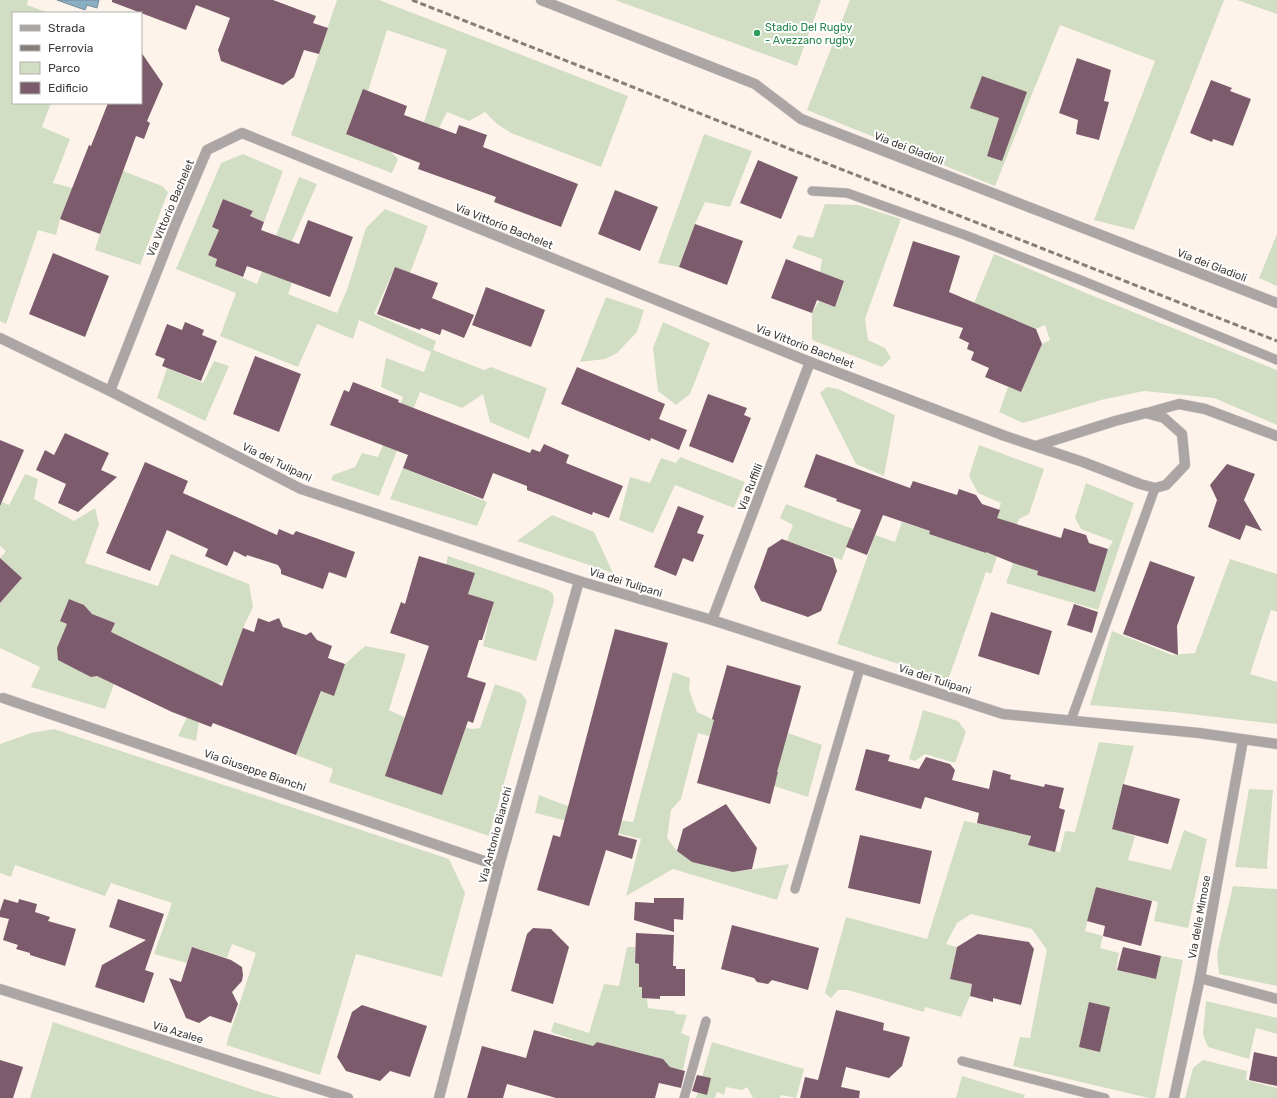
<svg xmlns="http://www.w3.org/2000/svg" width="1277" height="1098" viewBox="0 0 1277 1098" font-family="Rubik,sans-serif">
<rect width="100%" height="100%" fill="#fef3eb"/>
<g fill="#d2dec3" fill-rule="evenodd">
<path d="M0 0H28L27 5 49 13H13V103H51L42 127 70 139 53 183 73 188 60 219 56 235 38 230 6 324 0 321Z"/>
<path d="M337 0H379L628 96 601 167 511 133 497 124 485 112 469 121 447 112 439 128 424 122 447 50 387 30 368 91 363 90 346 133 390 151 398 159 392 173 291 135Z"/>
<path d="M615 0H821L797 66Z"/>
<path d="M850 0H1224L1134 230 1094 220 1155 61 1060 25 995 186 807 110Z"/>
<path d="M1237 0H1277V14Z"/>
<path d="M704 134 752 151 730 207 705 202 695 224 679 267 658 263Z"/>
<path d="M243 154 283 171 264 222 250 216 253 211 223 199 212 227 219 230 208 255 217 259 215 266 257 284 299 177 317 184 292 241 278 277 292 283 288 294 337 313 347 290 366 228 385 209 428 226 410 273 395 267 374 314 436 341 433 350 484 370 491 367 547 388 529 439 490 422 483 394 462 408 420 392 379 496 331 480 333 475 355 467 362 453 378 457 403 397 381 387 386 358 424 372 431 352 359 320 353 339 317 324 298 367 220 336 236 293 176 269 221 163Z"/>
<path d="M123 171 162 186 168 192 140 265 95 250 100 234Z"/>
<path d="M825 204 858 205 901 219 865 319 868 340 885 348 891 358 882 367 812 340V313L819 301 835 307 844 281 820 272 822 259 792 248 798 235 813 238Z"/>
<path d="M1277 234V286L1259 278Z"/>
<path d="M994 254 1086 293 1277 370V425L1214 398 1144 391 1101 400 1023 423 999 412 1008 387 1021 392 1042 344 1050 340 1045 325 1036 329 974 303Z"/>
<path d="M606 297 644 310 637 332 617 353 605 359 580 362Z"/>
<path d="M663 322 710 343 690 394 676 405 658 391 653 348Z"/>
<path d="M214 361 229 366 205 421 157 398 167 368 203 383Z"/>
<path d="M827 387 838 389 895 415 884 476 856 464 820 393Z"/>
<path d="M979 445 1044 469 1029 514 1019 519 1010 541 1003 540 991 574 986 572 948 680 837 644 875 535 895 542 902 522 930 531 929 534 986 553 1001 503 978 493 969 476Z"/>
<path d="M680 457 745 482 734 508 675 485 653 533 619 520 630 477 650 483 661 458 676 463Z"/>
<path d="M403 468 487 502 477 526 390 499Z"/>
<path d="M25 474 38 479 34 499 74 521 95 508 99 524 85 563 158 586 171 554 249 584 253 607 243 628 232 662 318 700 322 690 334 695 345 664 365 646 406 654 389 710 406 718 409 706 471 729 480 728 495 684 521 693 527 701 489 836 329 782 333 769 296 755 312 713 225 680 212 688 199 722 196 741 178 736 205 679 134 643 114 684 105 709 31 687 40 667 0 648V603L22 578 0 558 6 551 0 546V501L9 505ZM69 599 84 605 92 614 115 623 91 677 85 674 81 666 67 624 60 620Z"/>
<path d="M1086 483 1134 503 1098 610 1006 583 1013 563 1038 571 1037 575 1095 592 1108 549 1113 541 1081 529 1075 518Z"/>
<path d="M786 504 853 529 842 560 787 541 793 525 780 518Z"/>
<path d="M552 515 594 532 613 573 517 541Z"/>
<path d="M448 556 548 590 553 594 554 601 536 661 483 646 493 602 468 594 474 573 446 565Z"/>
<path d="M1230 559 1277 574V612L1271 610 1250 674 1277 682V724L1173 712 1090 705 1112 631 1172 655 1195 653Z"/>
<path d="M673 672 690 678 689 690 697 712 712 719 786 740 788 733 822 745 808 797 774 786 778 772 742 762 747 747 698 733 681 799 671 810 667 838 677 851 690 860 734 872 789 864 777 900 673 869 626 896 641 839 535 813 539 795C569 807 601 818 633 822Z"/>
<path d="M923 710 958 721 966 732 955 763 925 754 915 761 909 759Z"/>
<path d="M54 729 449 859 465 893 442 977 356 954 320 1075 226 1045 256 953 232 944 227 958 192 947 187 963 154 954 172 903 111 883 105 896 15 865 11 877 0 873V744L31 733Z"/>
<path d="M1099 742 1134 746 1112 828 1135 836 1128 860 1171 870 1184 830 1207 839 1188 928 1154 921 1158 902 1096 887 1085 931 1103 936 1100 948 1119 953 1116 970 1156 979 1161 956 1183 960 1155 1098H1149L1013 1066 1020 1037 1030 1038 1047 950 1032 929 971 914 957 923 946 944 957 947 950 979 972 984 970 996 961 1017 925 1007 924 1012 848 990H838L831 998 825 993 846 917 927 939 964 821 1005 829 1032 828 1028 845 1060 852 1065 831 1075 832Z"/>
<path d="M1249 789 1273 790 1267 865 1268 869 1235 867Z"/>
<path d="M1233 886 1277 889V986L1219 974 1217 954Z"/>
<path d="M627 947H635V963L639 964V984L642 987V998H647L648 1008 674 1011 676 1014 687 1015 681 1033 690 1037 683 1070 670 1067 663 1059 597 1042 588 1051 561 1098 574 1040 551 1032 554 1022 589 1033 604 984 619 986Z"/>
<path d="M1206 1001 1277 1018V1034L1256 1028 1249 1059 1208 1047 1203 1034Z"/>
<path d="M53 1022 263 1093 282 1098H30Z"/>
<path d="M712 1042 804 1069 796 1098 781 1095 780 1098H753L747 1087 742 1090 726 1087 724 1095 717 1092 715 1098H696Z"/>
<path d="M1203 1060 1247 1071 1246 1080 1277 1088V1098H1185L1193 1068Z"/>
<path d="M962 1076 1025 1095 1024 1098H956Z"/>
</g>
<path fill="#8aafc2" stroke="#748c99" d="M57 0H99L97 8 87 5 85 10Z"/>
<g fill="#7c5c6c">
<path d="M112 0H273L316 16 313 23 328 28 319 54 304 50 294 77 283 85 221 61 218 50 230 18 196 5 186 30 112 2Z"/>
<path d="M141 52 163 84 147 121 150 123 144 139 136 136 100 234 60 219 89 145 91 146 108 103H141Z"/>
<path d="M1077 58 1111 70 1104 101 1109 102 1099 140 1076 134 1078 120 1059 113Z"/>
<path d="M982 76 1027 92 1002 161 987 156 999 118 970 108Z"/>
<path d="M1211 80 1232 88 1230 91 1251 99 1233 146 1213 139 1212 142 1190 133Z"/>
<path d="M363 89 407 106 404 115 456 134 459 125 487 135 483 147 578 184 561 227 494 202 496 197 418 169 420 163 346 134Z"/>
<path d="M758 160 798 177 781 219 740 203Z"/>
<path d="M615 190 658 207 640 251 598 234Z"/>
<path d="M223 199 253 211 250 216 264 222 261 230 299 244 308 220 353 237 330 297 247 266 243 277 215 266 217 259 208 255 219 230 212 227Z"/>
<path d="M695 224 743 241 727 285 679 267Z"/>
<path d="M913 241 960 256 949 292 1036 329 1042 344 1021 392 985 377 989 368 971 360 974 352 967 349 969 343 959 338 963 328 893 306Z"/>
<path d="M53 253 109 276 85 337 29 314Z"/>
<path d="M786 259 844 281 835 307 817 300 812 313 771 298Z"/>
<path d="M395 267 438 283 432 298 474 315 464 338 442 329 440 335 421 328 420 330 377 314Z"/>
<path d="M486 287 545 310 531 347 472 325Z"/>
<path d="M185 322 204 330 202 335 217 341 201 381 162 366 165 359 155 355 167 324 182 330Z"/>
<path d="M255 356 301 374 279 432 233 414Z"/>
<path d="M577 367 665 404 659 419 687 430 679 450 651 438 650 441 561 404Z"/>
<path d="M353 382 399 400 398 402 530 453 532 449 540 452 544 444 569 455 566 463 623 486 609 518 593 512 592 515 527 490V486L493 473 483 499 403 468 408 455 330 425 344 390 349 392Z"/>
<path d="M708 394 747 408 744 415 751 418 733 463 689 446Z"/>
<path d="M65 433 109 453 101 470 117 477 78 512 58 503 66 484 36 470 45 450 54 455Z"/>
<path d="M0 440 24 450 0 506Z"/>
<path d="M816 454 910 488 913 481 957 495 959 489 976 495 982 504 1000 510 997 518 1061 538 1064 528 1086 535 1089 543 1108 549 1095 592 1037 575 1038 571 1013 563 986 552V553L929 534 930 531 883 515 867 555 846 547 861 510 836 501 837 499 804 487Z"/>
<path d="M145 462 188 481 183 493 277 535 279 529 293 535 296 531 355 552 346 578 329 572 323 589 281 574V570L278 565 247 555 246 557 234 551 227 566 205 556 208 549 167 530 150 571 106 553Z"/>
<path d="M1227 464 1255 474 1244 500 1262 531 1246 525 1240 540 1208 527 1217 500 1210 485Z"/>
<path d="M678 506 704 516 697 533 704 535 693 562 683 558 676 576 654 567Z"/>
<path d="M782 539 833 558 837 571 821 611 808 617 761 601 754 587 768 548Z"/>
<path d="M419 556 475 573 468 594 494 602 482 640H479L467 677 486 683 473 723 468 721 442 795 385 776 429 646 390 633 401 602 405 604Z"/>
<path d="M0 558 22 578 0 603Z"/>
<path d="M1150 561 1195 577 1177 626 1178 655 1123 634Z"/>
<path d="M69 599 84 605 92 614 115 623 111 632 222 686 243 628 254 632 258 618 269 622 279 618 283 627 306 635 311 632 317 640 332 646 328 658 345 664 334 696 321 691 296 755 213 723 211 727 172 712 97 676 91 677 85 674 58 660 57 648 67 624 60 621Z"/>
<path d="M1074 604 1098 612 1092 633 1067 625Z"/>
<path d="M991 612 1052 631 1039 675 978 656Z"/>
<path d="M615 629 668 643 618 835 637 840 632 859 606 850 589 906 537 890 553 835 560 837Z"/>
<path d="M727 665 801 686 777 772H778L770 804 697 783 714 720 712 719Z"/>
<path d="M866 749 890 755 888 761 919 769 926 757 950 764 955 770 952 780 989 789 993 770 1011 775 1010 779 1044 787 1045 784 1064 788 1059 808 1065 810 1055 852 1028 845 1031 836 977 823 979 813 925 797 921 809 855 790Z"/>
<path d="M1123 784 1180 799 1168 844 1112 829Z"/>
<path d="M726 804 757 848 752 869 733 872 692 862 677 851 683 829Z"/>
<path d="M860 835 932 851 920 904 848 888Z"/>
<path d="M1096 887 1152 901 1141 946 1103 936 1105 926 1087 921Z"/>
<path d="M654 898H684L683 920 674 919V932L634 920 635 902 654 903Z"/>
<path d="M4 899 18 903 19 899 37 904 35 912 50 917 48 921 76 929 65 966 30 955V953L16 949 18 945 3 940 9 919 0 917V911Z"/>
<path d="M118 899 164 914 145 970 154 973 144 1003 95 987 102 965 146 940 109 927Z"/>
<path d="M732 925 819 948 808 990 772 980 768 984 757 982 754 978 721 969Z"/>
<path d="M533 928 551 929 569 947 553 1004 511 991 527 934Z"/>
<path d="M636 933 674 935 673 966H676V969H685V996H660V999L642 998V987H639V964L635 963Z"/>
<path d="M978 934 1029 942 1034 949 1021 1005 993 998V1002L970 996 972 984 950 979 957 947Z"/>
<path d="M192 947 231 960 242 967 243 975 242 981 232 992 238 1004 231 1023 210 1016 199 1023 186 1018 169 978 181 982Z"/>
<path d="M1123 947 1161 956 1156 979 1117 970Z"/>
<path d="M1089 1002 1110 1007 1100 1052 1079 1047Z"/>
<path d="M362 1005 427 1026 410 1077 390 1071 380 1081 346 1071 337 1057 352 1012Z"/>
<path d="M836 1010 884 1023 883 1030 910 1037 902 1066 889 1078 846 1067 841 1087 860 1091 859 1098H800L805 1077 818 1080Z"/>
<path d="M534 1030 593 1046 597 1042 663 1059 670 1067 685 1071 681 1088 659 1083 655 1098H556L507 1084 503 1098H467L482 1046 526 1058Z"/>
<path d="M1254 1052 1277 1057V1086L1249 1080Z"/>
<path d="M0 1060 23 1067 13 1098H0Z"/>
<path d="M697 1075 711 1078 707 1095 692 1091Z"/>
</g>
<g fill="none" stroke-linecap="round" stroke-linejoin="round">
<defs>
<g id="service">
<path d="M812 191 847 193 965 235 1078 279 1277 360"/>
<path d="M1071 720 1155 488"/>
<path d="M795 889 860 668"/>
<path d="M962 1061 1105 1098"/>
<path d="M684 1098 706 1021"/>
</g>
<g id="minor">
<path d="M541 0 755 84 801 119 1277 303"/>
<path d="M0 338 110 391 301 489 579 581 712 620 1003 714 1199 733 1277 744"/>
<path d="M110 391 176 223 207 150 242 133 810 362 1005 436 1083 462 1140 484 1155 488 1166 485 1185 465 1182 434 1164 418 1146 413 1115 421 1036 446"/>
<path d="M1147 413 1179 404 1205 409 1277 436"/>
<path d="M712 620 810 362"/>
<path d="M3 698 499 866"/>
<path d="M1200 978 1277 999"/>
<path d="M0 989 348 1098"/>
<path d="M439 1098 499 866 579 581"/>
<path d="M1174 1098 1200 978 1243 740"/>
</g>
</defs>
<use href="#service" stroke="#d8cec7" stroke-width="10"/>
<use href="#minor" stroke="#d8cec7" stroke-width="11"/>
<use href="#service" stroke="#aba5a5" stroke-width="9"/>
<use href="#minor" stroke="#aba5a5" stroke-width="10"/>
<path stroke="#857e79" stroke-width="3" stroke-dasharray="6 3" stroke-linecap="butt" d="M412 0 1277 341"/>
</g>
<circle fill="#2e9e5b" stroke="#fff" stroke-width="1.5" cx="757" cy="33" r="4"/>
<g text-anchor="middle" stroke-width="4" stroke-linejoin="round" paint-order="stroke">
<g font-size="11" fill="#27864d" stroke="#fff" text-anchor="start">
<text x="765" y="31">Stadio Del Rugby<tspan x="765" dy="13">- Avezzano rugby</tspan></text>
</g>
<g font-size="11" fill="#3f3b38" stroke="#fff">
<text transform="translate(909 148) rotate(21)" y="4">Via dei Gladioli</text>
<text transform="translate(170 208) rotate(-67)" y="4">Via Vittorio Bachelet</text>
<text transform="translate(504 226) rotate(22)" y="4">Via Vittorio Bachelet</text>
<text transform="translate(1212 265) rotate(21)" y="4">Via dei Gladioli</text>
<text transform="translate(805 346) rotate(21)" y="4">Via Vittorio Bachelet</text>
<text transform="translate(277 462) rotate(26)" y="4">Via dei Tulipani</text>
<text transform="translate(750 487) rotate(-69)" y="4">Via Ruffilli</text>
<text transform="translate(626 582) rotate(17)" y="4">Via dei Tulipani</text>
<text transform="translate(935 679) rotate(18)" y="4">Via dei Tulipani</text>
<text transform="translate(255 770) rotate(19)" y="4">Via Giuseppe Bianchi</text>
<text transform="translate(495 835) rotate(-75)" y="4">Via Antonio Bianchi</text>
<text transform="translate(1199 917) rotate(-80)" y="4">Via delle Mimose</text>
<text transform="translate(178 1032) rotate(17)" y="4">Via Azalee</text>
</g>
</g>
<rect x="12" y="12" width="130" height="92" fill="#ffffff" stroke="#b2b1af"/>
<rect x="20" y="25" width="20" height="6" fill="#aba5a5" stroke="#b2b1af"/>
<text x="48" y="32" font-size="12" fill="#3f3b38">Strada</text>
<rect x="20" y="45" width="20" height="6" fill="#857e79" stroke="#b2b1af"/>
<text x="48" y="52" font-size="12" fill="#3f3b38">Ferrovia</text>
<rect x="20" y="62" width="20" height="12" fill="#d2dec3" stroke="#b2b1af"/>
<text x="48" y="72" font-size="12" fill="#3f3b38">Parco</text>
<rect x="20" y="82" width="20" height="12" fill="#7c5c6c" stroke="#b2b1af"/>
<text x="48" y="92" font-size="12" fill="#3f3b38">Edificio</text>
</svg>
